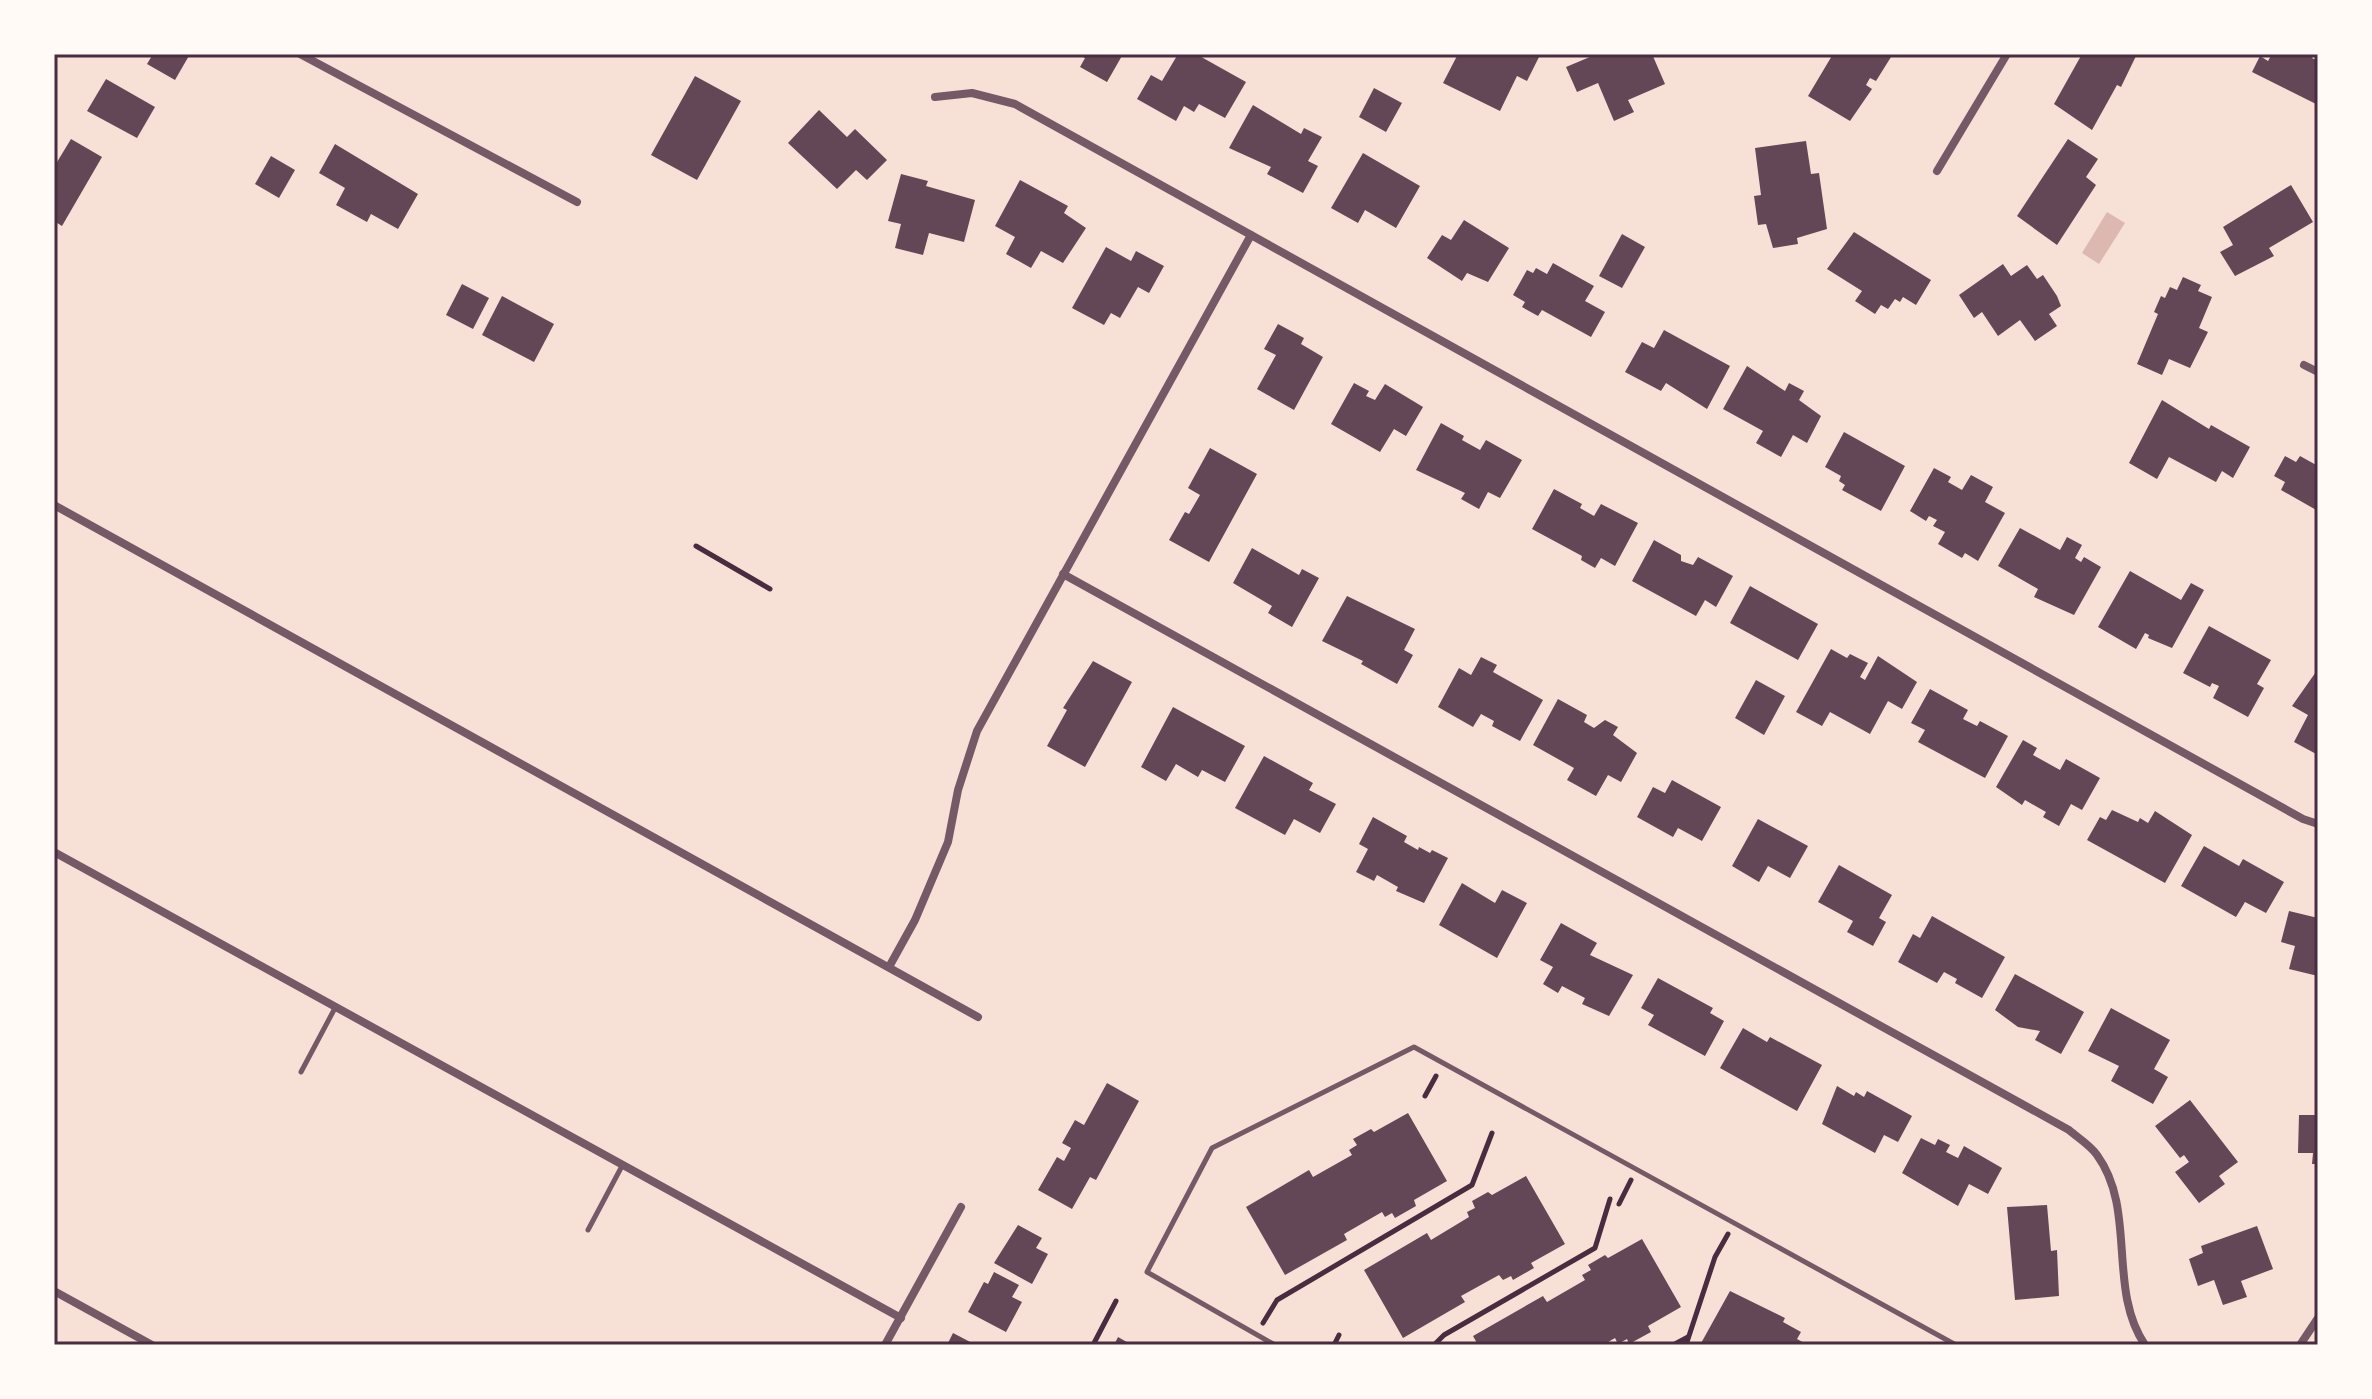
<svg xmlns="http://www.w3.org/2000/svg" width="2372" height="1399" viewBox="0 0 2372 1399" font-family="'Source Sans 3',sans-serif">
<rect width="100%" height="100%" fill="#f7e1d7"/>
<path fill="#dcb8b0" d="M2107 212 2125 223 2099 264 2082 253Z"/>
<g fill="#644757">
<path d="M153 54H190L175 80 147 64Z"/>
<path d="M1077 54H1123L1107 82 1080 67 1085 58Z"/>
<path d="M1178 54H1196L1246 82 1225 118 1199 104 1194 112 1184 106 1176 121 1137 99 1151 75 1162 81Z"/>
<path d="M1458 54H1533L1539 57 1527 81 1517 76 1500 111 1443 83Z"/>
<path d="M1597 54H1652L1665 84 1628 100 1634 112 1614 121 1598 83 1577 92 1566 67Z"/>
<path d="M1833 54 1891 57 1876 81 1870 78 1866 85 1872 89 1850 121 1808 96Z"/>
<path d="M2082 54 2136 56 2121 87 2117 85 2092 130 2054 104Z"/>
<path d="M2272 54H2314L2312 58 2318 61V105L2252 72 2260 56 2268 61Z"/>
<path d="M695 76 741 101 697 180 651 155Z"/>
<path d="M106 79 155 107 137 138 87 111Z"/>
<path d="M1374 88 1402 103 1386 132 1359 117Z"/>
<path d="M1253 105 1301 134 1304 128 1322 137 1308 161 1318 166 1303 193 1267 174 1271 167 1229 148Z"/>
<path d="M819 110 847 137 855 129 887 160 867 180 856 170 837 189 788 143Z"/>
<path d="M71 139 102 157 62 226 54 221V167Z"/>
<path d="M2068 139 2098 159 2086 177 2096 185 2057 245 2017 216Z"/>
<path d="M1806 141 1811 174 1819 173 1827 229 1797 238 1798 244 1773 248 1766 224 1758 225 1754 196 1761 195 1755 148Z"/>
<path d="M335 144 418 194 398 229 371 214 367 222 336 205 345 188 319 173Z"/>
<path d="M1363 153 1420 186 1396 228 1365 210 1358 223 1331 208Z"/>
<path d="M271 156 295 170 279 198 255 184Z"/>
<path d="M901 174 928 181 926 186 975 200 964 242 929 233 923 255 895 248 901 224 888 221Z"/>
<path d="M1020 180 1068 206 1064 213 1086 228 1063 263 1041 251 1031 268 1006 254 1015 237 995 226Z"/>
<path d="M2291 185 2313 222 2269 248 2274 256 2235 276 2220 252 2233 245 2223 227Z"/>
<path d="M1464 220 1509 248 1488 282 1467 273 1462 281 1427 258 1442 235 1451 240Z"/>
<path d="M1854 232 1931 280 1916 305 1903 297 1900 302 1895 299 1888 309 1881 305 1875 314 1855 301 1862 291 1827 269Z"/>
<path d="M1622 234 1645 247 1622 288 1599 276Z"/>
<path d="M1106 247 1131 261 1136 251 1164 266 1149 293 1138 287 1120 318 1111 313 1104 325 1072 308Z"/>
<path d="M1553 263 1594 286 1585 301 1605 312 1591 337 1542 310 1538 316 1522 307 1525 302 1513 295 1527 270 1533 273 1536 268 1547 274Z"/>
<path d="M2003 264 2011 276 2027 265 2037 279 2043 275 2057 296 2061 306 2049 314 2057 326 2035 341 2020 320 1998 336 1982 312 1974 318 1959 295Z"/>
<path d="M2183 277 2201 285 2198 291 2212 297 2199 328 2208 332 2190 368 2169 359 2162 375 2137 364 2158 314 2154 312 2161 296 2165 298 2170 287 2177 290Z"/>
<path d="M462 284 489 298 473 329 446 315Z"/>
<path d="M502 296 554 324 534 362 482 335Z"/>
<path d="M1278 324 1304 338 1301 344 1323 357 1294 410 1257 389 1276 355 1264 349Z"/>
<path d="M1664 330 1730 366 1707 409 1666 383 1661 391 1625 372 1642 342 1654 348Z"/>
<path d="M1747 366 1785 391 1789 383 1804 391 1799 400 1821 416 1807 443 1793 435 1781 457 1756 443 1763 431 1723 409Z"/>
<path d="M1354 383 1369 391 1366 396 1375 400 1385 384 1423 407 1406 436 1394 429 1380 452 1331 424Z"/>
<path d="M2162 400 2209 429 2211 425 2250 447 2233 478 2222 471 2216 482 2169 457 2157 479 2129 463Z"/>
<path d="M1441 423 1464 436 1462 440 1480 450 1486 440 1522 460 1500 498 1488 492 1479 509 1461 499 1465 493 1416 470Z"/>
<path d="M1844 432 1905 466 1881 511 1842 490 1845 485 1839 481 1841 476 1825 467Z"/>
<path d="M1210 448 1257 474 1209 562 1169 540 1185 512 1189 514 1200 495 1188 488Z"/>
<path d="M2285 456 2296 462 2300 456 2318 466V511L2281 490 2285 482 2274 476Z"/>
<path d="M1934 468 1951 477 1948 482 1962 490 1971 475 1993 487 1985 502 2005 513 1978 561 1965 553 1962 558 1938 544 1945 532 1933 526 1937 520 1929 516 1926 521 1910 511Z"/>
<path d="M1554 489 1582 504 1580 508 1594 516 1601 504 1638 523 1615 566 1601 558 1595 568 1581 560 1582 556 1532 529Z"/>
<path d="M2020 528 2060 550 2067 537 2082 545 2075 558 2081 562 2084 557 2101 567 2074 615 2034 597 2038 589 1998 566Z"/>
<path d="M1654 540 1681 555V561L1693 565 1698 557 1733 576 1716 607 1705 600 1696 616 1632 581Z"/>
<path d="M1252 548 1299 575 1302 569 1319 578 1292 627 1268 613 1272 606 1233 583Z"/>
<path d="M2130 571 2181 600 2191 583 2204 590 2172 648 2148 638 2149 635 2145 633 2136 649 2098 627Z"/>
<path d="M1750 586 1818 624 1798 660 1730 623Z"/>
<path d="M1347 596 1415 629 1404 650 1413 655 1397 684 1361 664 1363 661 1322 641Z"/>
<path d="M2209 626 2271 660 2257 684 2264 688 2248 717 2213 698 2219 686 2212 683 2210 687 2183 673Z"/>
<path d="M1831 649 1847 658 1850 654 1868 663 1860 677 1865 680 1878 656 1917 682 1902 709 1888 701 1870 734 1830 712 1822 726 1796 712Z"/>
<path d="M1481 657 1497 665 1493 672 1543 700 1520 741 1492 726 1494 721 1481 714 1473 727 1438 707 1459 668 1471 675Z"/>
<path d="M1093 661 1132 682 1085 767 1047 746 1067 710 1063 708Z"/>
<path d="M2318 669V755L2294 742 2308 715 2292 706Z"/>
<path d="M1756 680 1785 696 1764 735 1735 718Z"/>
<path d="M1930 689 1968 710 1963 719 1977 726 1980 721 2008 736 1985 778 1918 742 1925 730 1911 723Z"/>
<path d="M1558 699 1587 715 1584 722 1594 728 1605 720 1618 727 1613 735 1637 753 1621 782 1608 775 1596 796 1567 780 1574 768 1533 745Z"/>
<path d="M1173 707 1245 746 1225 782 1202 770 1198 777 1176 764 1166 781 1141 767Z"/>
<path d="M2023 740 2037 748 2033 755 2060 770 2066 759 2100 778 2082 810 2071 804 2059 826 2043 817 2046 812 2025 800 2022 805 1996 787Z"/>
<path d="M1264 756 1313 783 1309 790 1336 804 1320 833 1294 819 1285 835 1235 808Z"/>
<path d="M1672 780 1721 807 1702 841 1678 828 1673 837 1637 817 1653 787 1665 793Z"/>
<path d="M2112 810 2138 822 2140 818 2148 823 2155 811 2192 835 2165 883 2087 840 2100 817 2106 820Z"/>
<path d="M1373 817 1407 836 1404 842 1418 850 1419 847 1430 853 1432 850 1448 858 1424 903 1396 891 1398 887 1377 875 1374 881 1356 872 1368 849 1359 844Z"/>
<path d="M1758 819 1808 846 1790 878 1768 866 1759 882 1732 866Z"/>
<path d="M2204 846 2239 866 2243 859 2284 882 2266 913 2245 902 2236 917 2181 886Z"/>
<path d="M1839 865 1892 895 1879 918 1886 922 1873 946 1847 932 1853 921 1818 902Z"/>
<path d="M1462 883 1495 903 1502 890 1527 903 1497 958 1439 925Z"/>
<path d="M2289 911 2318 918V976L2289 969 2295 946 2281 942Z"/>
<path d="M1932 916 2005 957 1982 998 1955 983 1957 979 1944 972 1937 983 1898 962 1913 934 1920 938Z"/>
<path d="M1561 923 1597 943 1590 955 1633 975 1609 1016 1582 1004 1585 998 1562 986 1558 993 1543 984 1553 967 1540 960Z"/>
<path d="M2015 974 2084 1012 2061 1054 2035 1040 2040 1031 2018 1027 1995 1010Z"/>
<path d="M1658 978 1713 1008 1710 1013 1724 1021 1705 1056 1648 1025 1654 1015 1641 1008Z"/>
<path d="M2111 1008 2170 1040 2154 1069 2168 1077 2153 1104 2111 1081 2119 1066 2088 1051Z"/>
<path d="M1743 1028 1767 1042 1770 1037 1822 1065 1797 1111 1720 1068Z"/>
<path d="M1107 1083 1139 1101 1096 1180 1090 1177 1072 1209 1038 1190 1057 1157 1064 1161 1071 1148 1062 1143 1075 1120 1084 1125Z"/>
<path d="M1837 1086 1854 1096 1856 1092 1864 1097 1867 1091 1912 1116 1898 1142 1884 1135 1875 1153 1822 1124Z"/>
<path d="M2190 1100 2238 1162 2219 1176 2225 1184 2199 1203 2175 1172 2189 1162 2184 1155 2180 1158 2155 1126Z"/>
<path d="M1408 1113 1447 1181 1414 1200 1416 1206 1395 1218 1392 1213 1385 1217 1382 1212 1344 1234 1347 1240 1285 1275 1246 1207 1309 1170 1313 1177 1352 1155 1349 1150 1357 1145 1353 1139 1371 1129 1374 1132Z"/>
<path d="M2299 1115H2318V1164H2312L2313 1153H2298Z"/>
<path d="M1921 1138 1935 1145 1938 1139 1950 1145 1946 1152 1958 1158 1964 1146 2002 1168 1988 1194 1969 1184 1958 1206 1902 1173Z"/>
<path d="M1526 1176 1565 1244 1531 1263 1534 1268 1513 1280 1511 1276 1503 1280 1499 1275 1461 1296 1465 1302 1403 1338 1364 1270 1427 1233 1431 1240 1469 1217 1467 1212 1475 1208 1472 1201 1488 1192 1492 1195Z"/>
<path d="M2047 1205 2051 1251 2057 1250 2059 1296 2015 1300 2007 1207Z"/>
<path d="M1018 1225 1042 1238 1036 1248 1048 1254 1032 1284 994 1263Z"/>
<path d="M2257 1226 2273 1269 2241 1281 2247 1297 2223 1305 2214 1280 2198 1286 2189 1259 2203 1253 2201 1246Z"/>
<path d="M1642 1239 1681 1307 1648 1326 1651 1332 1629 1344 1627 1339 1618 1344 1615 1338 1603 1345H1478L1473 1336 1543 1296 1547 1302 1585 1280 1582 1275 1591 1270 1588 1265 1605 1255 1608 1258Z"/>
<path d="M994 1272 1019 1285 1012 1297 1022 1302 1006 1332 968 1312 984 1282 988 1284Z"/>
<path d="M1730 1291 1785 1318 1783 1322 1801 1332 1797 1339 1808 1345H1700Z"/>
<path d="M953 1333 976 1345H947Z"/>
<path d="M1118 1337 1132 1345H1114Z"/>
</g>
<g fill="none" stroke-linecap="round" stroke-linejoin="round">
<g stroke="#4a2c40" stroke-width="5">
<path d="M696 546 770 589"/>
<path d="M1425 1096 1436 1076"/>
<path d="M1619 1204 1631 1180"/>
<path d="M1263 1323 1277 1300 1472 1185 1492 1133"/>
<path d="M1093 1345 1116 1301"/>
<path d="M1334 1345 1339 1335"/>
<path d="M1434 1345 1444 1335 1595 1248 1610 1199"/>
<path d="M1673 1345 1688 1337"/>
<path d="M1686 1345 1715 1257 1728 1234"/>
</g>
<g stroke="#755966" stroke-width="5">
<path d="M301 1072 335 1008"/>
<path d="M588 1230 622 1166"/>
<path d="M1275 1345 1147 1272 1212 1148 1414 1047 1956 1345"/>
</g>
<g stroke="#755966" stroke-width="8">
<path d="M300 54 577 202"/>
<path d="M935 97 972 93 1015 104 2303 819 2318 824"/>
<path d="M1937 171 2007 54"/>
<path d="M2304 365 2318 372"/>
<path d="M54 505 978 1017"/>
<path d="M1063 574 2069 1130C2078 1138 2090 1145 2097 1155 2137 1210 2107 1289 2145 1345"/>
<path d="M54 852 901 1318"/>
<path d="M889 967 915 920 948 842 958 790 977 731 1251 235"/>
<path d="M54 1291 152 1345"/>
<path d="M885 1345 961 1207"/>
<path d="M2300 1345 2318 1318"/>
</g>
</g>
<rect width="2372" height="1399" fill="none" stroke="#fffaf5" stroke-width="112"/>
<rect x="56" y="56" width="2260" height="1287" fill="none" stroke="#4a2c40" stroke-width="3"/>
</svg>
